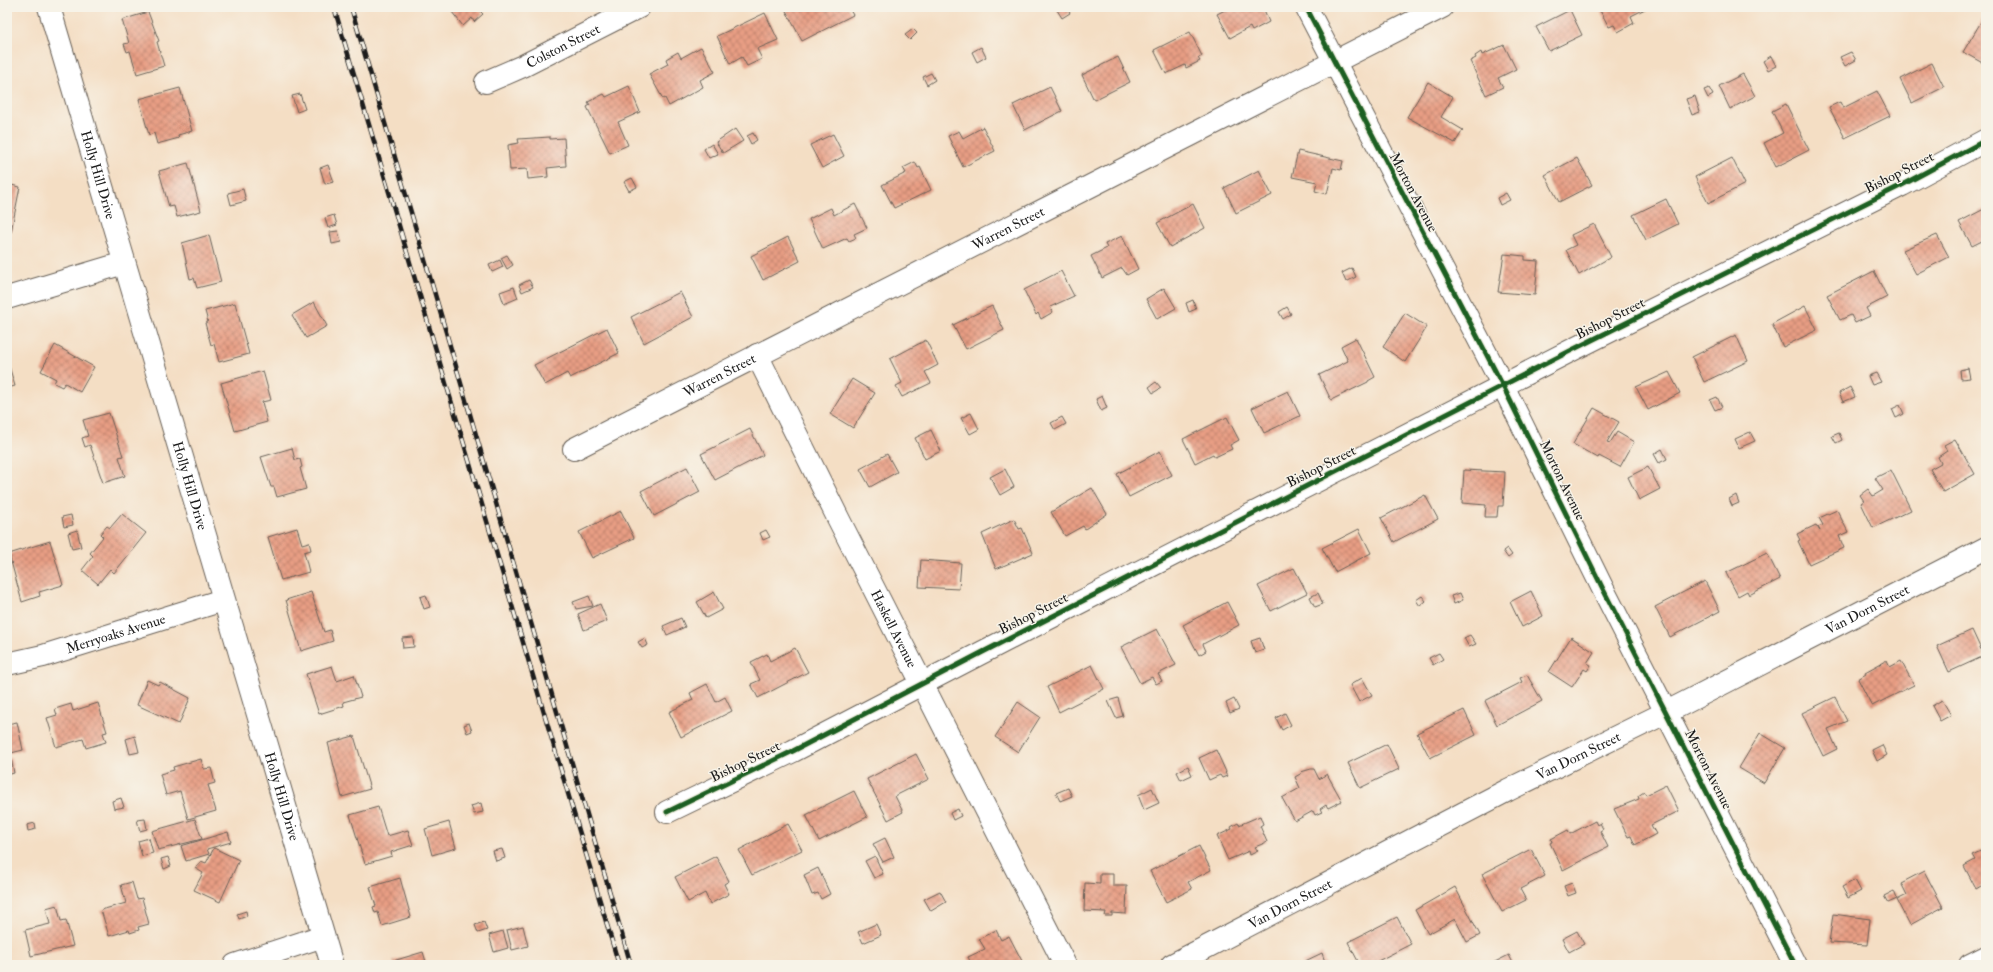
<svg xmlns="http://www.w3.org/2000/svg" width="1993" height="972" viewBox="0 0 1993 972" font-family="'IM FELL Double Pica',serif">
<defs>
<pattern id="building-cross-hatch" width="8" height="8" patternUnits="userSpaceOnUse"><rect width="8" height="8" fill="#e89e84"/><path d="M0 0l8 8M0 8l8-8" fill="none" stroke="#bb806b"/></pattern>
</defs>
<rect width="100%" height="100%" fill="#f7f3e8"/>
<filter id="ink" filterUnits="userSpaceOnUse"><feTurbulence type="fractalNoise" baseFrequency=".025" numOctaves="2"/><feDisplacementMap in="SourceGraphic" scale="8" xChannelSelector="R" yChannelSelector="G"/><feConvolveMatrix kernelMatrix="1 2 1 2 8 2 1 2 1" color-interpolation-filters="sRGB"/></filter>
<filter id="wash" filterUnits="userSpaceOnUse"><feTurbulence type="fractalNoise" baseFrequency=".012" numOctaves="4" result="noise"/><feDisplacementMap in="SourceGraphic" scale="16" xChannelSelector="R" yChannelSelector="G"/><feGaussianBlur stdDeviation="0.9" result="paint"/><feColorMatrix in="noise" values="0 0 0 0 0 0 0 0 0 0 0 0 0 0 0 0 0 1.4 0 .05"/><feComposite in="paint" operator="in"/></filter>
<g filter="url(#wash)">
<rect width="100%" height="100%" fill="#f4dec4"/>
<g id="blocks">
<g fill="url(#building-cross-hatch)">
<path d="M448 7H485L480 11 483 14 474 22 472 18 463 26Z"/>
<path d="M784 7H848L853 15 802 41Z"/>
<path d="M1063 7H1066L1070 13 1062 18 1057 10Z"/>
<path d="M1231 7H1263L1269 22 1252 31 1250 27 1230 38 1217 14Z"/>
<path d="M1598 7H1649L1631 16 1634 23 1618 32 1614 25 1609 27Z"/>
<path d="M1570 10 1582 35 1549 51 1536 27Z"/>
<path d="M148 12 159 41 157 42 164 66 137 74 130 51 127 52 124 44 129 43 122 20Z"/>
<path d="M765 13 778 40 757 49 762 59 747 66 742 57 730 64 717 36Z"/>
<path d="M1984 17 1986 19V65L1963 52Z"/>
<path d="M913 29 917 33 910 40 905 35Z"/>
<path d="M1190 32 1202 56 1198 58 1200 61 1186 68 1185 65 1166 74 1154 50Z"/>
<path d="M1504 45 1516 69 1498 78 1503 87 1486 95 1470 61 1476 58 1475 56 1481 52 1482 55Z"/>
<path d="M701 47 715 72 700 80 703 87 669 106 665 98 663 99 649 74 668 64 666 59 678 52 681 58Z"/>
<path d="M981 47 986 57 977 62 972 52Z"/>
<path d="M1851 52 1856 60 1845 66 1840 57Z"/>
<path d="M1771 56 1776 66 1768 70 1763 61Z"/>
<path d="M1118 57 1130 82 1094 100 1082 75Z"/>
<path d="M1932 63 1944 87 1912 103 1900 79Z"/>
<path d="M931 73 935 80 927 85 923 77Z"/>
<path d="M1743 74 1755 96 1730 109 1719 86Z"/>
<path d="M1428 82 1453 97 1441 117 1463 130 1455 143 1407 117Z"/>
<path d="M629 86 640 112 618 122 628 145 610 153 587 107 590 105 588 102 604 94 606 97Z"/>
<path d="M1050 87 1062 111 1025 130 1013 105Z"/>
<path d="M180 88 192 131 178 135 179 138 157 144 154 133 149 135 139 99Z"/>
<path d="M1709 88 1713 95 1708 98 1704 90Z"/>
<path d="M1877 91 1890 116 1845 138 1829 107 1840 102 1843 108Z"/>
<path d="M300 94 305 109 297 112 292 96Z"/>
<path d="M1695 96 1700 112 1692 115 1686 99Z"/>
<path d="M1786 104 1809 150 1776 167 1764 143 1783 133 1772 111Z"/>
<path d="M983 127 995 151 963 167 948 136 959 131 963 138Z"/>
<path d="M735 129 743 141 723 153 716 142Z"/>
<path d="M753 133 757 140 751 144 747 136Z"/>
<path d="M833 134 844 156 822 168 810 145Z"/>
<path d="M550 137V139L564 138 566 166 547 168 548 177 528 179 527 169 510 170 508 145 519 143 518 139Z"/>
<path d="M712 144 718 154 709 158 704 149Z"/>
<path d="M1298 151 1343 161 1341 170 1333 168 1327 194 1315 191 1317 182 1292 177Z"/>
<path d="M1577 158 1592 185 1559 202 1545 175Z"/>
<path d="M1732 158 1745 184 1708 203 1695 177Z"/>
<path d="M915 162 918 168 920 167 931 190 894 208 882 185 906 173 903 168Z"/>
<path d="M188 163 201 211 177 217 174 206 169 207 159 171Z"/>
<path d="M328 165 334 182 325 184 320 168Z"/>
<path d="M1259 170 1272 195 1236 213 1224 188Z"/>
<path d="M632 178 637 187 629 191 624 182Z"/>
<path d="M7 184 20 187 11 232 7 231Z"/>
<path d="M243 189 246 201 231 205 228 193Z"/>
<path d="M1506 193 1510 200 1500 205 1497 198Z"/>
<path d="M1666 199 1678 224 1646 240 1633 215Z"/>
<path d="M855 204 867 228 854 234 856 238 849 241 847 238 823 249 809 219 831 208 834 215Z"/>
<path d="M1193 204 1205 228 1170 247 1157 223Z"/>
<path d="M1986 208V239L1972 246 1959 222Z"/>
<path d="M334 215 337 225 328 228 325 218Z"/>
<path d="M1594 224 1611 257 1579 275 1566 250 1576 245 1571 235Z"/>
<path d="M338 231 341 242 332 244 330 232Z"/>
<path d="M209 235 221 282 197 288 194 278 190 279 182 243Z"/>
<path d="M1937 235 1949 257 1916 274 1903 250Z"/>
<path d="M1122 236 1138 269 1127 275 1122 268 1102 278 1091 256 1107 248 1105 244Z"/>
<path d="M788 237 800 261 763 280 751 256Z"/>
<path d="M1504 254 1525 256V260L1538 261 1535 295 1498 292Z"/>
<path d="M507 255 513 265 507 269 501 258Z"/>
<path d="M500 260 503 267 492 272 489 265Z"/>
<path d="M1352 268 1356 277 1346 282 1342 273Z"/>
<path d="M1061 271 1074 296 1050 307 1053 312 1041 319 1038 313 1036 315 1024 290Z"/>
<path d="M1874 271 1887 297 1866 308 1870 316 1855 323 1851 315 1840 320 1827 295Z"/>
<path d="M529 280 533 287 522 292 519 285Z"/>
<path d="M514 287 518 298 504 304 500 292Z"/>
<path d="M1164 288 1176 308 1157 319 1146 299Z"/>
<path d="M680 292 693 317 644 343 631 317Z"/>
<path d="M1193 300 1196 309 1189 312 1186 303Z"/>
<path d="M314 302 327 326 306 338 292 315Z"/>
<path d="M235 303 249 354 219 362 214 344 211 345 205 323 208 322 205 311Z"/>
<path d="M992 306 1004 330 966 349 953 325Z"/>
<path d="M1805 306 1817 330 1783 347 1772 324Z"/>
<path d="M1287 307 1291 314 1283 319 1279 312Z"/>
<path d="M1405 313 1427 327 1405 362 1383 347Z"/>
<path d="M607 328 619 353 570 378 567 373 545 385 534 365Z"/>
<path d="M1736 335 1748 361 1704 382 1692 357Z"/>
<path d="M1356 338 1375 377 1368 381V382L1331 400 1319 375 1348 361 1341 346Z"/>
<path d="M926 340 938 365 925 372 931 383 902 397 896 386 902 383 890 359Z"/>
<path d="M55 345 94 367 80 392 65 383 62 387 54 383 56 379 41 371Z"/>
<path d="M7 359 15 386 7 388Z"/>
<path d="M1968 368 1970 378 1961 379 1960 370Z"/>
<path d="M263 371 271 400 262 402 267 422 235 431 221 383Z"/>
<path d="M1669 372 1680 393 1648 410 1636 387Z"/>
<path d="M1876 373 1881 382 1872 385 1868 376Z"/>
<path d="M852 379 875 393 853 428 830 414Z"/>
<path d="M1156 382 1161 388 1153 393 1149 387Z"/>
<path d="M1850 387 1855 397 1843 402 1839 393Z"/>
<path d="M1288 391 1300 416 1264 433 1252 408Z"/>
<path d="M1102 396 1107 408 1101 411 1096 399Z"/>
<path d="M1717 397 1722 407 1715 410 1710 400Z"/>
<path d="M1900 405 1904 414 1896 418 1892 409Z"/>
<path d="M1594 408 1619 422 1607 442 1610 443 1617 432 1634 442 1620 467 1599 456 1598 458 1573 444Z"/>
<path d="M109 413 123 456 119 457 125 476 103 483 90 445 85 447 82 438 88 436 83 420Z"/>
<path d="M971 413 979 429 970 434 961 418Z"/>
<path d="M1062 417 1066 424 1055 430 1051 423Z"/>
<path d="M1227 417 1239 440 1230 445 1232 449 1215 457 1213 454 1195 463 1183 439Z"/>
<path d="M750 429 763 455 715 480 701 454Z"/>
<path d="M931 430 941 451 925 459 915 438Z"/>
<path d="M1750 432 1755 441 1739 448 1735 439Z"/>
<path d="M1839 433 1842 440 1836 443 1832 436Z"/>
<path d="M1955 439 1975 474 1943 492 1930 469 1941 463 1938 457 1947 451 1944 445Z"/>
<path d="M292 448 295 460 300 459 302 467 300 468 306 489 277 497 274 487H271L261 457Z"/>
<path d="M1662 449 1667 459 1659 463 1654 454Z"/>
<path d="M1160 451 1172 475 1129 497 1117 474Z"/>
<path d="M887 454 897 472 870 487 860 469Z"/>
<path d="M687 467 700 492 654 516 641 491Z"/>
<path d="M1648 467 1660 489 1639 500 1628 477Z"/>
<path d="M1005 469 1014 487 1000 495 990 477Z"/>
<path d="M1464 470 1505 472 1503 506H1498L1497 517H1485L1486 505 1462 503Z"/>
<path d="M1891 470 1911 510 1873 528 1861 503 1864 501 1860 495 1868 489 1873 496 1883 490 1875 478Z"/>
<path d="M1092 488 1107 514 1085 529 1083 526 1065 536 1051 512Z"/>
<path d="M1425 495 1438 519 1394 542 1381 518Z"/>
<path d="M1736 495 1739 503 1732 506 1729 499Z"/>
<path d="M1837 510 1848 532 1839 536 1844 548 1809 564 1798 541 1800 540 1797 534 1816 525 1820 531 1818 527 1823 525 1819 518Z"/>
<path d="M621 511 634 538 592 558 579 532Z"/>
<path d="M122 514 146 533 114 573 110 569 98 584 82 570 93 556 90 553 103 537 100 534 107 526 110 528Z"/>
<path d="M71 515 73 525 64 527 62 517Z"/>
<path d="M1014 519 1019 529 1022 528 1033 553 996 569 982 534Z"/>
<path d="M297 528 302 544 309 542 311 550 304 552 309 572 281 580 268 537Z"/>
<path d="M1359 529 1371 553 1335 572 1322 548Z"/>
<path d="M77 530 81 547 72 549 68 533Z"/>
<path d="M766 530 770 537 763 540 760 533Z"/>
<path d="M50 541 63 585 39 592 40 596 22 602 9 554Z"/>
<path d="M1507 548 1512 555 1508 558 1503 551Z"/>
<path d="M1767 553 1780 579 1749 595 1747 591 1738 596 1726 573Z"/>
<path d="M921 560 961 563 959 589 919 587Z"/>
<path d="M1294 568 1307 593 1271 611 1258 586Z"/>
<path d="M1705 581 1720 611 1670 637 1655 607Z"/>
<path d="M1531 591 1543 616 1522 627 1510 602Z"/>
<path d="M311 592 324 632 330 630 333 641 301 651 286 600Z"/>
<path d="M714 592 723 609 706 618 697 602Z"/>
<path d="M1318 593 1323 604 1315 607 1310 597Z"/>
<path d="M1460 593 1463 600 1454 604 1451 596Z"/>
<path d="M426 595 430 607 424 609 420 597Z"/>
<path d="M589 596 593 606 576 609 573 602Z"/>
<path d="M1422 596 1426 601 1420 606 1416 600Z"/>
<path d="M1227 602 1239 625 1203 644 1206 651 1199 655 1183 625Z"/>
<path d="M600 604 607 621 584 630 578 614Z"/>
<path d="M681 618 685 627 667 635 663 626Z"/>
<path d="M1157 629 1176 665 1158 674 1162 681 1156 684 1152 677 1140 683 1121 647Z"/>
<path d="M1972 630 1984 656 1949 672 1937 646Z"/>
<path d="M1470 635 1476 644 1469 647 1464 638Z"/>
<path d="M413 637 414 647 403 648 402 638Z"/>
<path d="M1571 637 1594 652 1587 663 1591 665 1587 671 1584 669 1572 687 1549 672Z"/>
<path d="M645 638 648 645 642 648 638 642Z"/>
<path d="M1260 638 1264 650 1255 653 1251 641Z"/>
<path d="M795 648 808 672 758 698 751 684 760 680 751 662 767 654 770 661Z"/>
<path d="M1439 653 1443 659 1433 665 1429 658Z"/>
<path d="M1887 660 1890 667 1901 661 1914 685 1872 706 1858 679 1866 674 1865 672Z"/>
<path d="M1092 665 1104 689 1059 712 1047 687Z"/>
<path d="M332 666 337 681 354 675 361 697 343 702 344 706 319 714 306 674Z"/>
<path d="M1527 675 1542 701 1497 725 1485 701 1522 682 1520 678Z"/>
<path d="M1362 678 1372 695 1359 702 1350 685Z"/>
<path d="M147 680 158 685 160 682 190 698 179 724 137 705Z"/>
<path d="M707 684 716 702 725 697 732 711 681 737 669 712 693 700 690 693Z"/>
<path d="M1835 697 1847 721 1828 729 1837 749 1823 756 1802 713Z"/>
<path d="M1118 698 1123 716 1116 718 1108 701Z"/>
<path d="M1234 699 1239 709 1230 713 1226 703Z"/>
<path d="M1942 700 1951 715 1940 721 1932 706Z"/>
<path d="M1018 702 1040 717 1018 752 995 737Z"/>
<path d="M98 703 107 732 103 733 106 742 86 748 83 739 56 747 47 718 57 715 55 709 71 704 73 711Z"/>
<path d="M1464 710 1476 735 1430 758 1417 733Z"/>
<path d="M1285 713 1291 725 1282 730 1276 718Z"/>
<path d="M17 722 23 750 7 754V724Z"/>
<path d="M469 723 472 731 467 733 464 725Z"/>
<path d="M1760 733 1785 748 1764 783 1739 768Z"/>
<path d="M135 736 139 752 130 754 126 739Z"/>
<path d="M354 736 370 789 342 797 328 743Z"/>
<path d="M1387 744 1399 769 1360 788 1348 763Z"/>
<path d="M1882 745 1887 755 1877 761 1872 750Z"/>
<path d="M1216 750 1226 772 1225 773 1227 776 1222 778 1220 775 1209 780 1199 758Z"/>
<path d="M916 754 929 779 895 796 903 812 888 820 867 779Z"/>
<path d="M11 758 14 773 7 775V759Z"/>
<path d="M201 759 204 769 211 768 215 783 208 785 216 811 188 819 180 791 166 795 160 774 174 770 173 767Z"/>
<path d="M1188 766 1192 775 1181 780 1177 772Z"/>
<path d="M1311 769H1314L1319 779 1327 774 1342 801 1328 808 1326 805 1320 809 1322 812 1315 815 1313 811 1295 821 1282 798 1300 788 1295 777 1302 773 1301 772Z"/>
<path d="M1666 785 1679 811 1651 825 1656 834 1635 845 1631 836 1628 837 1614 809 1639 799 1638 796 1644 792 1646 795Z"/>
<path d="M1068 788 1072 796 1060 801 1056 793Z"/>
<path d="M1152 788 1159 803 1144 810 1138 795Z"/>
<path d="M854 791 867 817 819 841 806 815Z"/>
<path d="M121 798 124 807 114 809 112 801Z"/>
<path d="M481 803 483 812 474 814 471 806Z"/>
<path d="M378 807 387 836 408 830 413 845 391 852 392 856 365 864 350 815Z"/>
<path d="M958 809 961 816 953 820 950 813Z"/>
<path d="M1260 816 1263 824 1260 826 1267 842 1255 847 1258 851 1250 855 1249 851 1228 860 1217 836 1232 829 1231 827 1238 823 1239 825Z"/>
<path d="M145 819 147 829 140 831 137 820Z"/>
<path d="M195 819 202 839 158 850 152 831Z"/>
<path d="M1595 821 1597 825 1600 823 1603 829 1600 831 1608 847 1563 870 1550 843 1552 842 1551 839 1568 830 1570 834Z"/>
<path d="M449 822 456 848 432 855 425 829Z"/>
<path d="M35 823 36 829 28 831 27 825Z"/>
<path d="M788 824 802 850 752 875 739 850Z"/>
<path d="M228 832 231 842 207 849 209 854 186 861 181 846Z"/>
<path d="M149 838 153 853 142 856 138 841Z"/>
<path d="M885 838 894 857 883 862 873 844Z"/>
<path d="M1199 846 1211 870 1188 882 1192 889 1166 902 1150 871Z"/>
<path d="M214 848 239 860 220 902 194 890 203 873 195 868 201 861 206 863Z"/>
<path d="M502 849 505 858 496 861 493 851Z"/>
<path d="M1531 849 1545 876 1520 889 1526 900 1502 912 1482 874Z"/>
<path d="M1981 851 1984 856 1986 855V883L1976 889 1964 866 1975 860 1972 855Z"/>
<path d="M716 856 729 881 724 884 729 894 710 904 705 893 688 902 675 877Z"/>
<path d="M875 856 883 874 874 878 865 861Z"/>
<path d="M168 857 171 866 164 869 161 859Z"/>
<path d="M818 868 830 894 821 899 818 893 812 895 804 875Z"/>
<path d="M1924 871 1943 907 1910 925 1897 900 1907 895 1901 883Z"/>
<path d="M1100 874H1113V886H1127L1126 914 1112 913V916H1105L1106 912 1084 911 1085 883 1100 884Z"/>
<path d="M400 878 411 917 382 926 378 912 375 913 373 907 376 906 370 887Z"/>
<path d="M1855 880 1861 891 1848 898 1842 887Z"/>
<path d="M132 882 137 899 142 898 149 924 138 927 139 930 130 933 129 930 109 936 101 910 126 903 121 885Z"/>
<path d="M1572 883 1576 893 1568 896 1564 886Z"/>
<path d="M1455 887 1480 935 1467 942 1455 919 1428 934 1415 910Z"/>
<path d="M940 891 946 902 931 911 924 899Z"/>
<path d="M1894 891 1897 899 1888 903 1884 896Z"/>
<path d="M57 905 61 921 66 920 73 946 31 956 25 930 50 924 46 908Z"/>
<path d="M246 911 247 916 239 919 237 914Z"/>
<path d="M1833 914 1870 919 1867 945 1829 943Z"/>
<path d="M1397 917 1411 944 1370 965H1360L1348 942Z"/>
<path d="M484 922 487 930 478 933 475 925Z"/>
<path d="M876 924 881 935 863 943 858 932Z"/>
<path d="M523 926 528 946 512 950 507 930Z"/>
<path d="M996 930 1001 940 1009 936 1022 961 1015 965H972L968 957 985 949 979 939Z"/>
<path d="M503 931 508 948 494 952 489 935Z"/>
<path d="M1577 931 1584 944 1569 952 1562 939Z"/>
<path d="M423 952 427 965H395L393 961Z"/>
<path d="M1322 953 1326 965H1302L1301 963Z"/>
<path d="M1509 955 1514 965H1492L1491 964Z"/>
</g>
</g>
</g>
<g filter="url(#ink)">
<use href="#blocks" fill-opacity="0" stroke="#686057" stroke-width="1"/>
<g fill="none" stroke-linecap="round" stroke-linejoin="round">
<defs>
<g id="street">
<path id="s1" d="M49 7 332 965"/>
<path d="M1306 7 1503 386 1603 589 1795 965"/>
<path id="s2" d="M486 82 523 66 639 7"/>
<path d="M7 298 124 263"/>
<path id="s3" d="M757 355 839 520 1065 965"/>
<path id="s4" d="M574 449 1442 7"/>
<path id="s5" d="M7 664 43 656 223 600"/>
<path d="M667 812 793 751 983 652 1572 350 1902 185 1986 140"/>
<path d="M235 965 323 936"/>
<path id="s6" d="M1172 965 1508 790 1667 712 1986 548"/>
<path d="M1970 965 1986 957"/>
</g>
</defs>
<use href="#street" stroke="#686057" stroke-width="24"/>
<use href="#street" stroke="#fff" stroke-width="22"/>
<defs>
<g id="rail">
<path d="M334 7 619 965"/>
<path d="M351 7 631 965"/>
</g>
</defs>
<use href="#rail" stroke="#1c1c1c" stroke-width="4.5"/>
<use href="#rail" stroke="#f7f3e8" stroke-width="3" stroke-dasharray="9" stroke-linecap="butt"/>
<defs>
<g id="cycleway">
<path d="M1306 7 1503 386 1603 589 1795 965"/>
<path d="M667 812 793 751 983 652 1572 350 1902 185 1986 140"/>
</g>
</defs>
<use href="#cycleway" stroke="#f7f3e8" stroke-width="8"/>
<use href="#cycleway" stroke="#1b5e20" stroke-width="5"/>
</g>
</g>
<g text-anchor="middle" stroke-width="3" stroke-linejoin="round" paint-order="stroke">
<g font-size="14" fill="#1c1c1c" stroke="#f7f3e8">
<text dy="5" stroke="none"><textPath href="#s2" startOffset="85">Colston Street</textPath></text>
<text transform="translate(1899 172) rotate(-27)" y="5">Bishop Street</text>
<text dy="5" stroke="none"><textPath href="#s1" startOffset="175">Holly Hill Drive</textPath></text>
<text transform="translate(1414 192) rotate(62)" y="5">Morton Avenue</text>
<text dy="5" stroke="none"><textPath href="#s4" startOffset="487">Warren Street</textPath></text>
<text transform="translate(1610 318) rotate(-27)" y="5">Bishop Street</text>
<text dy="5" stroke="none"><textPath href="#s4" startOffset="163">Warren Street</textPath></text>
<text transform="translate(1321 466) rotate(-27)" y="5">Bishop Street</text>
<text transform="translate(1563 480) rotate(64)" y="5">Morton Avenue</text>
<text dy="5" stroke="none"><textPath href="#s1" startOffset="499">Holly Hill Drive</textPath></text>
<text dy="5" stroke="none"><textPath href="#s6" startOffset="781">Van Dorn Street</textPath></text>
<text transform="translate(1033 613) rotate(-27)" y="5">Bishop Street</text>
<text dy="5" stroke="none"><textPath href="#s3" startOffset="306">Haskell Avenue</textPath></text>
<text dy="5" stroke="none"><textPath href="#s5" startOffset="113">Merryoaks Avenue</textPath></text>
<text dy="5" stroke="none"><textPath href="#s6" startOffset="457">Van Dorn Street</textPath></text>
<text transform="translate(745 761) rotate(-26)" y="5">Bishop Street</text>
<text transform="translate(1709 769) rotate(63)" y="5">Morton Avenue</text>
<text dy="5" stroke="none"><textPath href="#s1" startOffset="823">Holly Hill Drive</textPath></text>
<text dy="5" stroke="none"><textPath href="#s6" startOffset="133">Van Dorn Street</textPath></text>
</g>
</g>
<rect width="1993" height="972" fill="none" stroke="#f7f3e8" stroke-width="24"/>
</svg>
